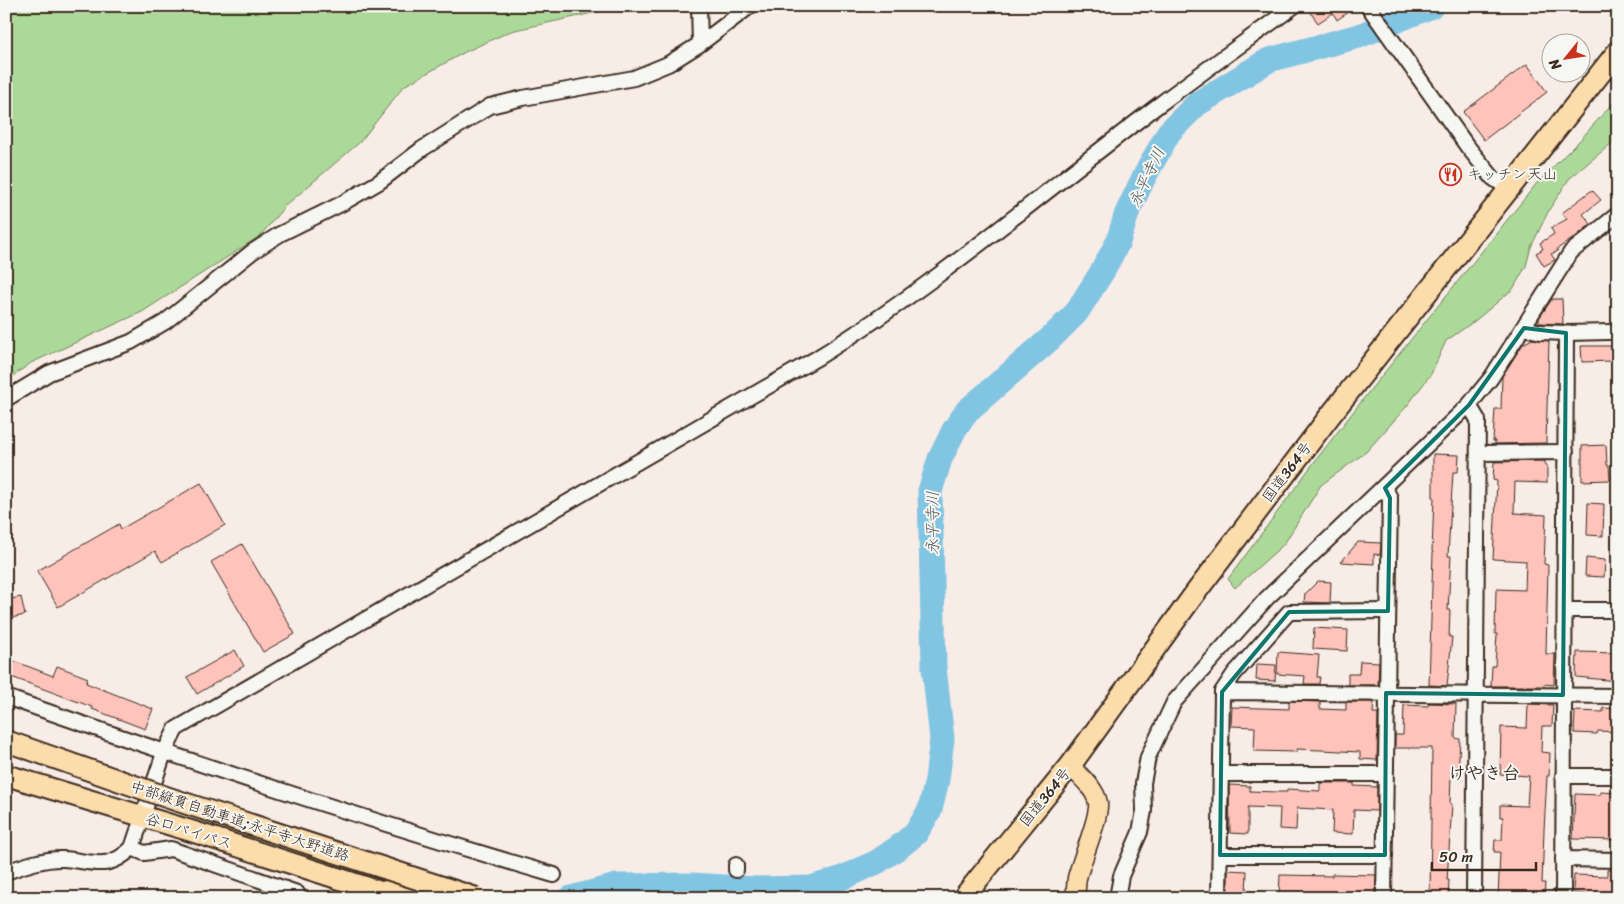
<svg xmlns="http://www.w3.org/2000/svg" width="1624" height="904" viewBox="0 0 1624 904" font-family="Sriracha,'Klee One',sans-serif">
<rect width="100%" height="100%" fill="#f8ece7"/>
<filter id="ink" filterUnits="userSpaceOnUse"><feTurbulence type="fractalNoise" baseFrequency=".02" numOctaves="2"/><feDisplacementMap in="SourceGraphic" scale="10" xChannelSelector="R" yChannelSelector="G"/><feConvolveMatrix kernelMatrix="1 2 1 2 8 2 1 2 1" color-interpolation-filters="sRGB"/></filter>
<g filter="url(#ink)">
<g fill="#abd998" stroke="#73825b">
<path d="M6 6H613L602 11 511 31 465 52 404 86 360 142 285 206 260 236 142 312 31 363 6 381Z"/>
<path d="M1618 97V138L1569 179 1549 210 1531 247 1526 266 1513 289 1476 320 1446 341 1431 374 1407 406 1366 452 1321 485 1284 544 1235 588 1228 579 1315 461 1371 389 1537 183 1580 140Z"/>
</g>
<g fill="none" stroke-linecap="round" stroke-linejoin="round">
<path stroke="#82c5e3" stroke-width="25" d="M571 898 616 886 692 885 756 889 811 888 840 879 877 862 899 847 916 833 930 810 937 780 942 739 934 667 930 491 940 459 954 430 967 411 1051 338 1076 313 1102 272 1118 242 1127 213 1144 177 1169 132 1197 104 1269 60 1359 36 1432 6"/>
</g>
<g fill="#fec3ba" stroke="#3b2a1e">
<path d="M1306 6H1357L1337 20 1333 13 1318 23Z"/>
<path d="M1527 64 1547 92 1484 140 1463 112Z"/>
<path d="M1592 190 1601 200 1583 214 1591 224 1574 238 1557 249 1558 251 1551 254 1555 260 1544 266 1536 253 1543 249 1540 243 1554 234 1551 228 1567 219 1562 213Z"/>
<path d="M1552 299H1562L1563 324 1539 323V318Z"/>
<path d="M1532 339 1549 341 1546 443 1495 444V441H1493L1495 409H1501L1502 376 1523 344Z"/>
<path d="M1581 346H1613V361L1582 362Z"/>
<path d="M1606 445 1607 465H1609L1610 480 1582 481V446Z"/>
<path d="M1433 454 1459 455 1458 472H1453L1450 522 1448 556H1451L1448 610H1450L1449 637H1452L1447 686 1429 685 1433 552H1432L1434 497H1433Z"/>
<path d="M1545 461V465H1547V483L1515 482 1514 513 1546 515 1544 564 1548 565 1546 654H1555L1554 685 1544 684V686H1491L1492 666H1495L1497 634H1495L1496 589 1525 590 1526 561 1493 559 1497 481 1493 480 1494 462Z"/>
<path d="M201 483 225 525 162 562 155 551 58 607 37 571 119 524 121 529Z"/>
<path d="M1588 503 1604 504 1603 536 1587 535Z"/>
<path d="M1358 542 1381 543 1380 555 1374 554V564L1341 562Z"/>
<path d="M242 544 295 634 263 652 211 562Z"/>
<path d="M1586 558 1605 560 1604 577 1585 576Z"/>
<path d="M1318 581 1331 582 1330 603 1304 602 1305 594Z"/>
<path d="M21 597 25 615 6 619V600Z"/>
<path d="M1314 628 1348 630 1347 651 1313 649Z"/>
<path d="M235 650 244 666 197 694 187 677Z"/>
<path d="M1278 652 1319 655 1317 677H1320L1319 684H1304L1305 676 1277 674Z"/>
<path d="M1577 652 1618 653 1617 681 1576 677Z"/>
<path d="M6 658 53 676 57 666 88 678 86 683 153 709 145 729 92 709V707L6 675Z"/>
<path d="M1360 661 1379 662 1378 685H1348V674H1359Z"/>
<path d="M1257 664 1276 665 1275 681 1256 680Z"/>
<path d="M1289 701 1320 702V709L1346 710V702H1374L1373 713H1378L1377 760 1360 759V752L1321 750 1297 749V752L1254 751 1255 727 1231 726 1232 707 1289 709Z"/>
<path d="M1429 703 1456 704 1455 738 1460 739 1458 775H1451L1450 804H1452L1447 880H1449L1448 898H1430L1432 748H1395V735H1403L1404 705 1428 706Z"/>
<path d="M1528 704 1553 705 1552 726H1542L1541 752 1550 753 1549 776H1547L1544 830 1542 883H1545L1544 898H1498L1500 852H1494L1495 840H1502L1503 817H1500V805L1527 806 1529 776 1500 774 1501 727 1527 728Z"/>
<path d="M1603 708 1618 709V732L1598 731 1597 734 1574 733 1575 711 1603 712Z"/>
<path d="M1320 783H1354V786L1377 787V811L1354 810 1353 834 1332 833 1333 810 1297 808 1296 830 1279 829 1280 808 1248 807V834L1230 833 1229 785 1250 786V791L1277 792H1287V789L1320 791Z"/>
<path d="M1600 792 1618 793V840L1573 839 1575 794 1600 795Z"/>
<path d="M1228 870 1247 871 1246 893 1228 892Z"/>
<path d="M1607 870H1618V896L1573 893 1574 875 1607 876Z"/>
<path d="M1332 874 1376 875 1375 898H1279L1280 875 1332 876Z"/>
</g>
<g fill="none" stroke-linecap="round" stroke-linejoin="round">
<defs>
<g id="minor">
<path d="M699 6 700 44"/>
<path d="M1368 6 1467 146 1493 178 1509 189"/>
<path d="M1524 328 1541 332 1566 333C1566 521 1564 709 1563 898"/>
<path d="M1566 333 1609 332"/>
<path d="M6 399 49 373 131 342 165 322 252 252 280 234 341 204 379 182 422 149 490 106 523 98 634 78 668 64 700 44 750 6"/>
<path d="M1469 405 1478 420 1474 898"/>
<path d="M1478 453 1566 452"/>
<path d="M1566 610H1618"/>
<path d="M1222 692 1234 674 1289 612 1388 611"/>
<path d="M6 697C187 761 370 821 554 875"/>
<path d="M1221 774H1385"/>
<path d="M1563 776H1618"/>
<path d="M132 848 144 853 171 849 297 893"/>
<path d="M1220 855H1385"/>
<path d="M1563 859 1618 860"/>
<path d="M736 865V870"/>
<path d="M6 872C23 866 45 858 63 859 93 861 107 872 132 848L164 753 176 729 817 358C938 283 1046 190 1160 104 1204 71 1249 39 1294 6"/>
<path d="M1117 898 1121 876 1140 832 1144 811 1143 783 1148 757 1174 702 1267 598 1469 405 1491 378 1571 252 1618 214"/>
<path d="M1219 898 1222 692 1618 696"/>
<path d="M1384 898 1390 498 1385 488"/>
</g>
<path id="major" d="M1070 766C1080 776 1095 788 1098 803 1100 817 1081 861 1077 878 1076 885 1076 891 1075 898"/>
<g id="highway">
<path d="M6 775 191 831 399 898"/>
<path d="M386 891 425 898"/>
<path d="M963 898 1070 766 1193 596 1329 417 1618 51"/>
</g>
</defs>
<use href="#minor" stroke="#3b2a1e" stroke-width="18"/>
<use href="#major" stroke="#3b2a1e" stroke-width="21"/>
<use href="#highway" stroke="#3b2a1e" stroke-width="24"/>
<use href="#minor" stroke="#f6f6f2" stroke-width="14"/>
<use href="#major" stroke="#fddcac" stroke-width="18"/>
<use href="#highway" stroke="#fddcac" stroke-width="20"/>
<defs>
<path id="highway-bridge" d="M6 741 169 798 476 898"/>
</defs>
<use href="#highway-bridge" stroke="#3b2a1e" stroke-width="24" stroke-linecap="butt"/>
<use href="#highway-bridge" stroke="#fddcac" stroke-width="20"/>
</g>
</g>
<path fill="none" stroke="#0f766e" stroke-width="4" stroke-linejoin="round" d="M1524 328 1566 333 1563 695 1386 693 1385 855H1220L1222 692 1289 612 1388 611 1390 498 1385 488 1469 405Z"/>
<defs>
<symbol id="restaurant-ring" viewBox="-11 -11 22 22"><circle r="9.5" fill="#f6f6f2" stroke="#c8321e" stroke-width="1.5"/><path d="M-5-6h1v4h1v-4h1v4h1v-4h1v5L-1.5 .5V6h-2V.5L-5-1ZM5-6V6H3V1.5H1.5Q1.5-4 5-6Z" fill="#c8321e"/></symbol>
</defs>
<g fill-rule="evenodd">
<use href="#restaurant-ring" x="1438" y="162" width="25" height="25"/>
</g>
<g text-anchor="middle" stroke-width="4" stroke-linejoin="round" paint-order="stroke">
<g font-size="15" fill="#3b2a1e" stroke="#f6f6f2" text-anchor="start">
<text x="1467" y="179">キッチン天山</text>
</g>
<g font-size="15" fill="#3b2a1e" stroke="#f6f6f2">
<text transform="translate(1287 472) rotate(-53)" y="5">国道364号</text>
<text transform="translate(1045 797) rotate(-51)" y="5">国道364号</text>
<text transform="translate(240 821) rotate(18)" y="5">中部縦貫自動車道;永平寺大野道路</text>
<text transform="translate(189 831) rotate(17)" y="5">谷口バイパス</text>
</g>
<g font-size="16" font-style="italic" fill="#505859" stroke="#f6f6f2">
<text transform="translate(1146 177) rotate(-65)" y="6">永平寺川</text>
<text transform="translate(932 523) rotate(-90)" y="6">永平寺川</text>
</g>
<g font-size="18" font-weight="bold" fill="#3b2a1e" stroke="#f6f6f2">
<text x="1484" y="779">けやき台</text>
</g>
</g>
<rect width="1624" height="904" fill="none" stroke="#f6f6f2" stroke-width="25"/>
<rect x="12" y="12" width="1599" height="879" fill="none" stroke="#3b2a1e" stroke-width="2" filter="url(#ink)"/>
<g transform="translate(1566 58) rotate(240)"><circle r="24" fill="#f6f6f2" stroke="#aba49d"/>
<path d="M0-4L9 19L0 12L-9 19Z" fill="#c8321e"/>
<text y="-8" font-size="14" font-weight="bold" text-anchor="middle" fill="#3b2a1e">N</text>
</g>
<path d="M1432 862v8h104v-8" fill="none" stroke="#3b2a1e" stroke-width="2.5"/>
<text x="1439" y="862" font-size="15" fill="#3b2a1e" stroke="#f6f6f2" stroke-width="4" paint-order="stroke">50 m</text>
</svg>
